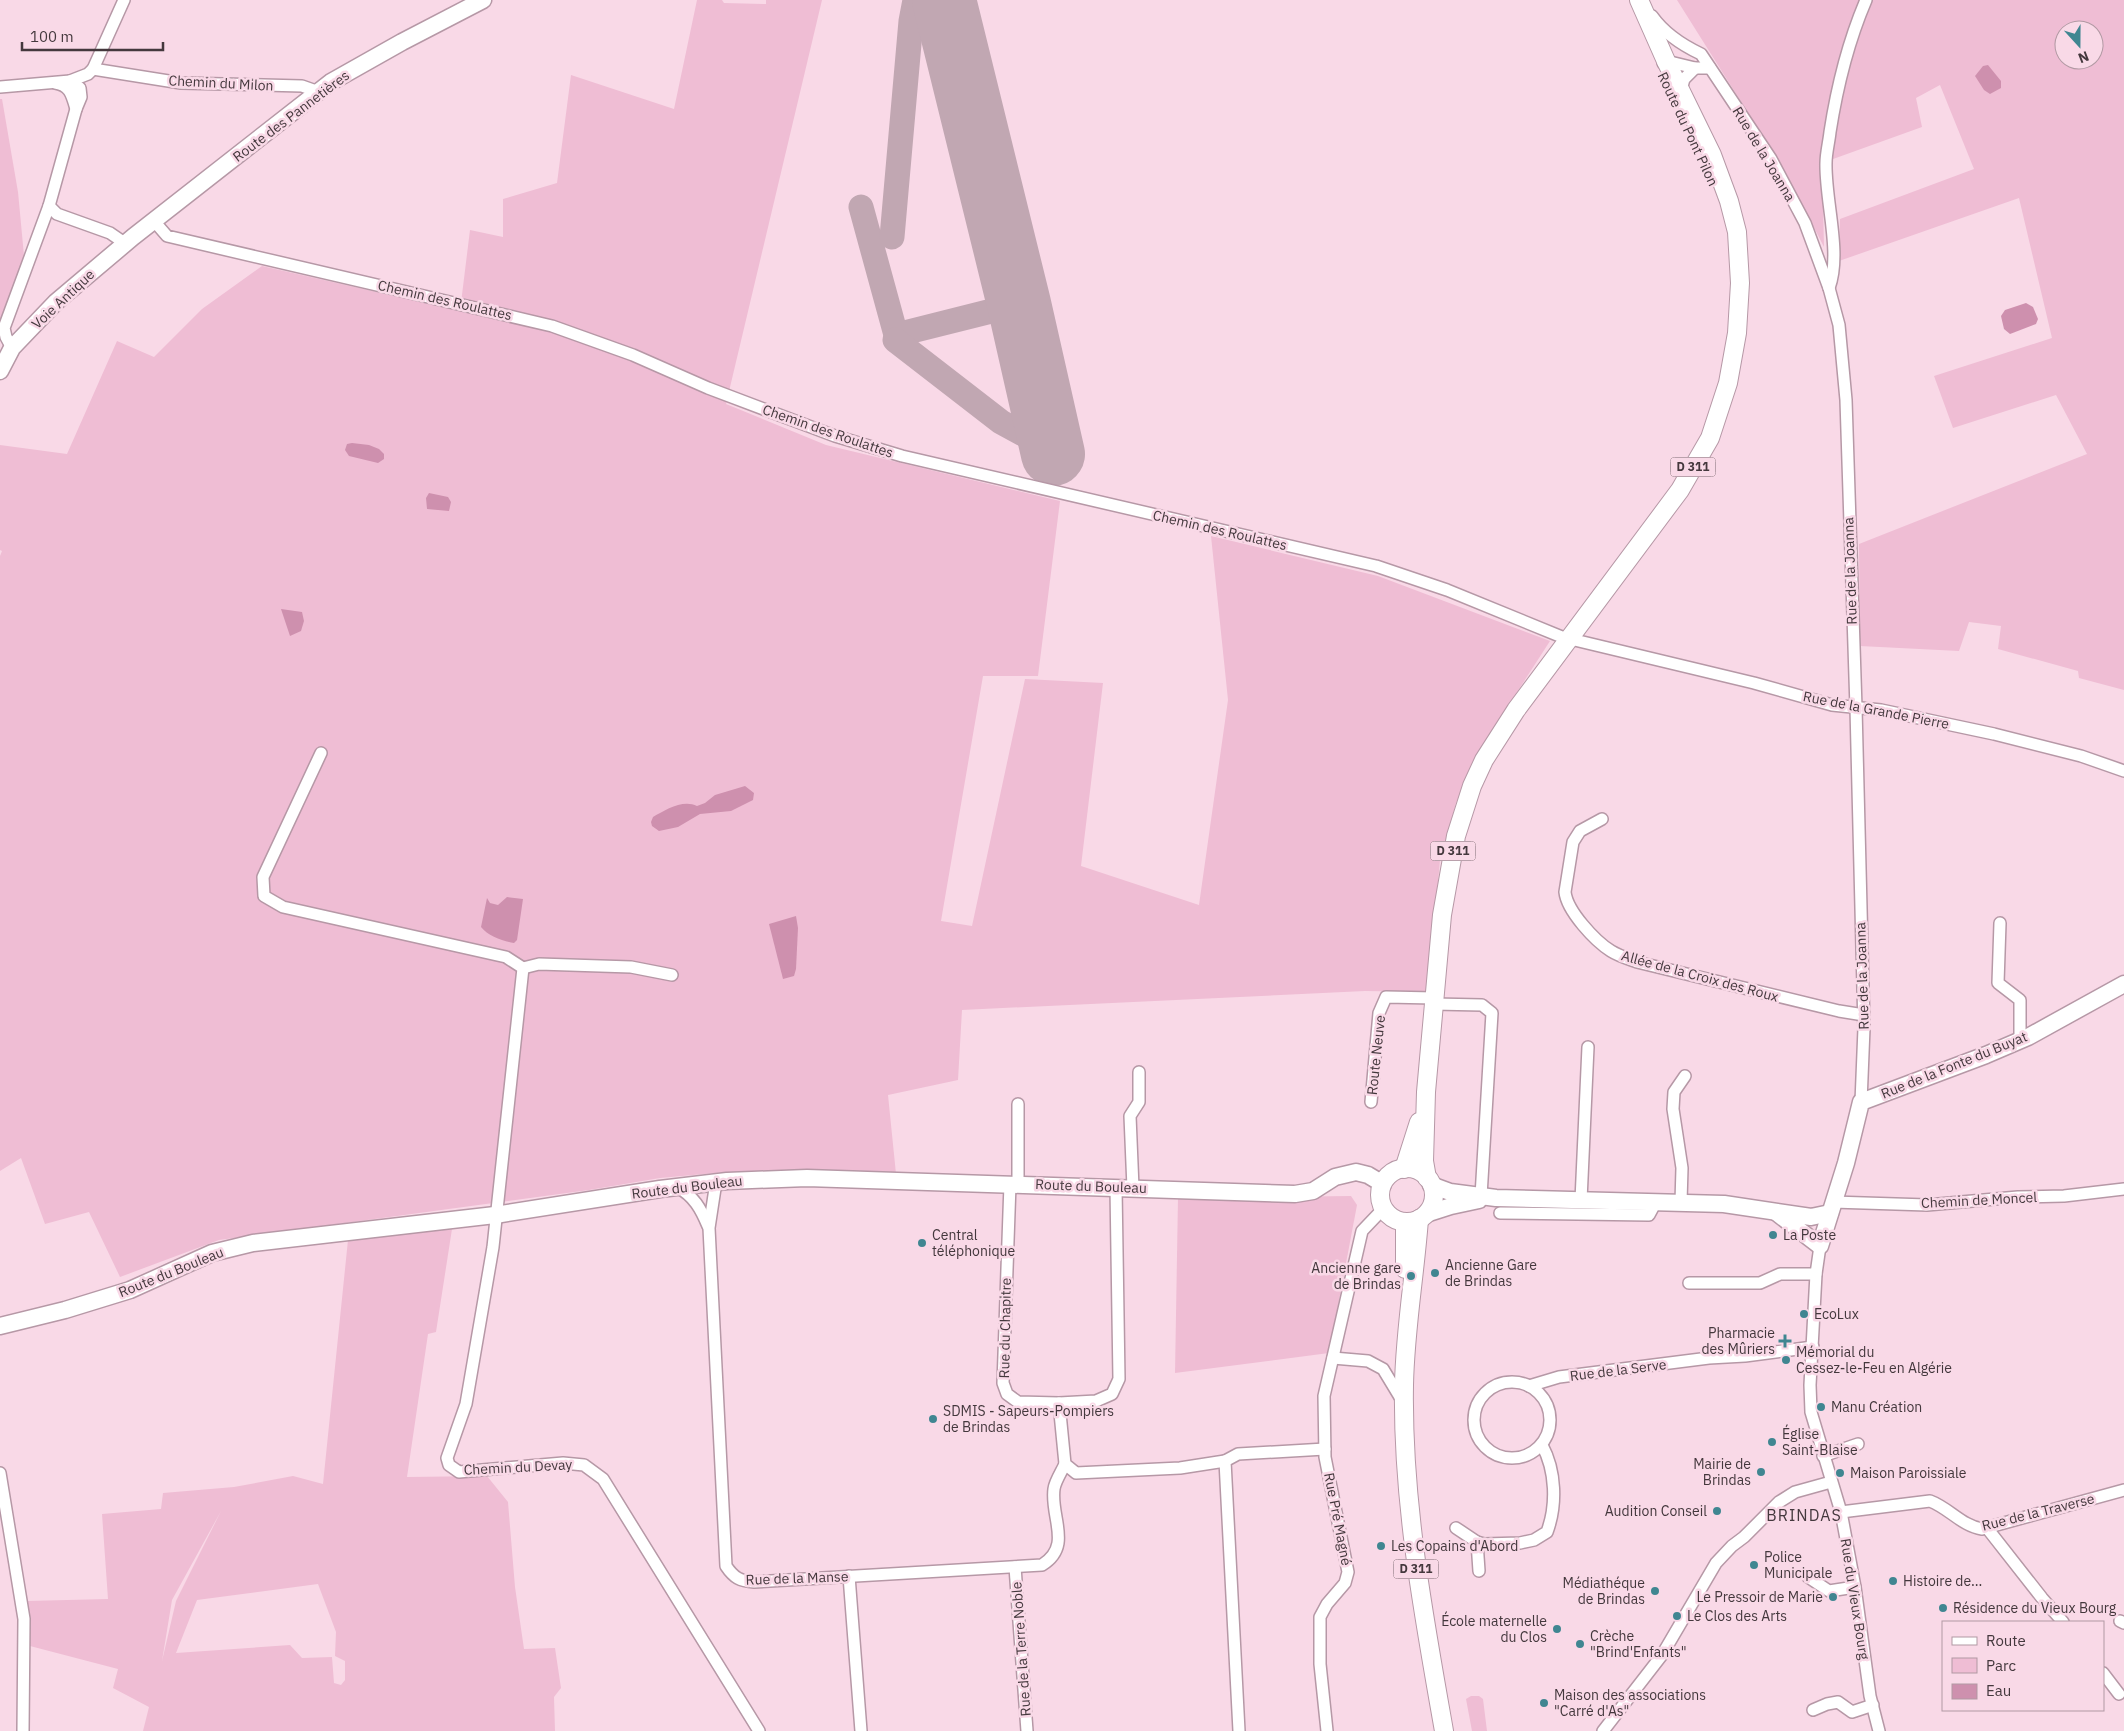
<svg xmlns="http://www.w3.org/2000/svg" width="2124" height="1731" viewBox="0 0 2124 1731" font-family="'IBM Plex Sans',sans-serif">
<rect width="100%" height="100%" fill="#f9d9e7"/>
<g fill="#efbdd4" fill-rule="evenodd">
<path d="M697 0H722L724 3 766 4V0H822L726 404 826 445 1060 501 1038 676H983L941 921 972 926 1025 679 1103 683 1081 866 1199 905 1228 700 1211 536 1378 576 1550 641 1477 754 1456 803 1440 860 1428 992 1365 991 962 1010 958 1080 888 1095 896 1174 726 1172 660 1178 589 1190 219 1240 120 1277 89 1212 45 1224 21 1158 0 1171V556L2 551 0 550V445L67 454 117 341 154 357 202 309 262 266 460 311 470 230 503 237V199L557 183 571 75 674 109Z"/>
<path d="M1677 0H2124V690L2079 678 2078 671 1998 649 2001 626 1969 622 1959 651 1860 646 1859 544 2087 454 2056 395 1953 428 1934 376 2052 338 2019 198 1839 261 1840 219 1974 169 1940 85 1916 98 1922 127 1822 163 1824 247 1787 175ZM2064 30H2094V60H2064Z"/>
<path d="M0 99H2L18 192 24 256 0 326Z"/>
<path d="M1351 1196 1357 1205 1329 1353 1175 1373 1178 1198Z"/>
<path d="M452 1229 436 1332 428 1334 407 1477 487 1476 508 1502 515 1587 524 1649 555 1648 561 1688 554 1697 555 1731H143L149 1707 113 1688 118 1669 30 1646 27 1601 108 1599 102 1514 161 1509 163 1493 234 1487 293 1476 323 1484 348 1240ZM221 1511 176 1601 162 1661 172 1600ZM318 1584 336 1632 335 1656 345 1661V1680L341 1685 334 1683 332 1657 302 1658 290 1645 176 1653 197 1600Z"/>
<path d="M1471 1696H1479L1483 1699 1487 1731H1472L1466 1699Z"/>
</g>
<g fill="#ce90ae">
<path d="M1988 65 2001 81V88L1990 94 1984 90 1975 76 1983 66Z"/>
<path d="M2026 303 2033 307 2038 319 2036 324 2010 334 2004 329 2001 316 2005 310Z"/>
<path d="M352 443 369 445 379 449 384 454V459L378 463 349 456 345 450 347 444Z"/>
<path d="M429 493 448 497 451 502 449 511 427 509 426 498Z"/>
<path d="M281 609 302 612 304 621 301 631 290 636Z"/>
<path d="M745 786 754 793 753 800 731 811 700 814 678 827 659 831 652 826 651 822 653 817C665 810 683 799 697 806L705 803 715 795Z"/>
<path d="M507 897 523 899 517 940 514 943C503 941 488 936 481 927L487 898 490 903 498 905Z"/>
<path d="M796 916 798 928 796 969 794 976 783 979 769 924Z"/>
</g>
<g fill="none" stroke-linecap="round" stroke-linejoin="round">
<g stroke="#c1a7b2" stroke-width="25">
<path d="M861 207 896 335 1019 304"/>
<path d="M892 237 911 21 915 0"/>
<path d="M895 340 1001 422 1025 435 1050 441"/>
</g>
<path stroke="#c1a7b2" stroke-width="64" d="M944 0 1019 304 1053 454"/>
<defs>
<g id="street">
<path d="M1652 16C1664 33 1682 45 1701 54L1771 159 1805 223 1829 288 1839 325 1846 400 1856 708 1864 1028 1861 1102"/>
<path d="M1663 63 1666 61 1695 68H1710"/>
<path d="M93 69 181 83 302 86 319 92"/>
<path d="M70 81 88 74 93 69 124 0"/>
<path d="M55 83C70 85 72 95 76 109"/>
<path d="M0 87 70 81 80 88 81 97 76 109 49 206 4 328 6 337 12 348"/>
<path d="M1681 90 1684 79 1695 68"/>
<path d="M49 206 57 214 110 233 126 244"/>
<path d="M154 221 167 236 552 326 633 355 708 388 835 436 902 456 1376 566 1447 590 1562 637 1754 683 1832 705 1881 710 1994 734 2081 756 2124 771"/>
<path d="M1829 288C1842 253 1825 201 1826 163 1826 153 1829 142 1830 132 1837 87 1848 42 1866 0"/>
<path d="M321 753 263 877 264 896 283 907 506 957 523 968 493 1247 466 1404 447 1458 449 1465 459 1472 563 1463 584 1465 603 1479 759 1731"/>
<path d="M1602 819 1580 831 1573 842 1565 892C1567 911 1595 941 1611 951 1619 956 1629 959 1637 962L1839 1011 1864 1015"/>
<path d="M2000 923 1998 983 2020 1000V1040"/>
<path d="M523 968 539 964 631 967 672 975"/>
<path d="M1434 1004 1482 1005 1492 1013 1481 1196"/>
<path d="M1371 1102 1379 1013 1386 997 1434 998"/>
<path d="M716 1182 709 1228 726 1566C734 1578 740 1581 754 1582L1042 1565C1073 1546 1050 1517 1054 1489 1055 1481 1062 1471 1065 1464"/>
<path d="M1010 1184 1003 1383 1007 1394 1018 1402 1059 1403 1096 1401 1112 1394 1119 1379 1116 1188"/>
<path d="M1018 1184V1104"/>
<path d="M677 1187C694 1196 701 1209 708 1226"/>
<path d="M1133 1188 1130 1116 1139 1102V1072"/>
<path d="M1581 1200 1588 1047"/>
<path d="M1681 1202 1682 1168 1673 1109 1674 1092 1685 1076"/>
<path d="M1833 1202 1927 1205 2018 1197 2064 1196 2124 1189"/>
<path d="M1500 1213 1649 1215 1656 1202"/>
<path d="M1820 1246 1816 1274 1810 1385 1811 1412 1841 1512 1855 1587 1870 1696 1879 1731"/>
<path d="M1689 1283H1760L1780 1274H1816"/>
<path d="M1333 1358 1368 1361 1383 1369 1403 1402"/>
<circle cx="1512" cy="1420" r="38"/>
<path d="M1529 1386 1559 1377 1709 1358 1745 1356 1813 1347"/>
<path d="M1059 1403 1065 1464 1076 1473 1180 1468 1225 1461"/>
<path d="M1823 1456 1858 1444"/>
<path d="M0 1473 24 1619 23 1731"/>
<path d="M1841 1512 1930 1501C1949 1508 1962 1526 1982 1529L2124 1490"/>
<path d="M1456 1528 1477 1542 1484 1544 1520 1543 1534 1540 1547 1532C1557 1505 1556 1471 1542 1445"/>
<path d="M1987 1528 2042 1598 2063 1622"/>
<path d="M1477 1542 1479 1571"/>
<path d="M1015 1567 1027 1731"/>
<path d="M849 1576 861 1731"/>
<path d="M1808 1577 1829 1591 1855 1587"/>
<path d="M2120 1621 2124 1623"/>
<path d="M2103 1673 2119 1694"/>
<path d="M1813 1710 1827 1704 1838 1702 1852 1712 1873 1705"/>
<path d="M1239 1731 1225 1461 1238 1454 1325 1449"/>
<path d="M1327 1731 1320 1664V1617L1327 1604 1345 1583 1348 1572 1325 1457 1324 1396 1362 1231 1383 1209"/>
<path d="M1603 1731 1662 1655 1716 1563 1732 1546 1744 1537 1779 1502 1795 1492 1831 1482"/>
</g>
<g id="secondary">
<path d="M0 371 12 348 56 302 133 237 331 82 402 42 483 0"/>
<path d="M1431 1185 1450 1192 1496 1198 1724 1204 1811 1217 1830 1213"/>
<path d="M1777 1213 1820 1246 1846 1163 1861 1102 1986 1055 2028 1037 2124 984"/>
<path d="M1426 1214 1451 1206 1479 1200"/>
<path d="M0 1326 65 1310 130 1290 212 1253 253 1243 495 1215 660 1189 727 1181 807 1178 1295 1194 1313 1191 1335 1177 1356 1172 1368 1175 1383 1184"/>
</g>
<g id="primary">
<circle cx="1407" cy="1195" r="27"/>
<path d="M1404 1169 1419 1122"/>
<path d="M1427 1178 1424 1161 1426 1092 1442 915 1456 836 1472 786 1484 760 1516 710 1680 490 1710 438 1728 383 1737 333 1740 283 1737 232 1729 201 1712 155 1666 61 1639 0"/>
<path d="M1419 1219C1415 1274 1405 1329 1404 1385 1402 1502 1424 1617 1444 1731"/>
<path d="M1405 1222V1269"/>
</g>
</defs>
<use href="#street" stroke="#b698a6" stroke-width="14"/>
<use href="#secondary" stroke="#b698a6" stroke-width="19"/>
<use href="#primary" stroke="#b698a6" stroke-width="20"/>
<use href="#street" stroke="#fff" stroke-width="11"/>
<use href="#secondary" stroke="#fff" stroke-width="16"/>
<use href="#primary" stroke="#fff" stroke-width="18"/>
</g>
<g fill="#408691" stroke="#f9d9e7" stroke-width="2">
<circle cx="1773" cy="1235" r="5"/>
<circle cx="922" cy="1243" r="5"/>
<circle cx="1435" cy="1273" r="5"/>
<circle cx="1411" cy="1276" r="5"/>
<circle cx="1804" cy="1314" r="5"/>
<path d="M1782.5 1333.5h5v5h5v5h-5v5h-5v-5h-5v-5h5z"/>
<circle cx="1786" cy="1360" r="5"/>
<circle cx="1821" cy="1407" r="5"/>
<circle cx="933" cy="1419" r="5"/>
<circle cx="1772" cy="1442" r="5"/>
<circle cx="1761" cy="1472" r="5"/>
<circle cx="1840" cy="1473" r="5"/>
<circle cx="1717" cy="1511" r="5"/>
<circle cx="1381" cy="1546" r="5"/>
<circle cx="1754" cy="1565" r="5"/>
<circle cx="1893" cy="1581" r="5"/>
<circle cx="1655" cy="1591" r="5"/>
<circle cx="1833" cy="1597" r="5"/>
<circle cx="1943" cy="1608" r="5"/>
<circle cx="1677" cy="1616" r="5"/>
<circle cx="1557" cy="1629" r="5"/>
<circle cx="1580" cy="1644" r="5"/>
<circle cx="1544" cy="1703" r="5"/>
</g>
<g text-anchor="middle" stroke-width="5" stroke-linejoin="round" paint-order="stroke">
<g fill="#f9d9e7" stroke="#7a6870" stroke-width="1">
<rect x="1670.5" y="457.5" width="45" height="19" rx="4"/>
<rect x="1430.5" y="841.5" width="45" height="19" rx="4"/>
<rect x="1393.5" y="1559.5" width="45" height="19" rx="4"/>
</g>
<g font-size="12" font-weight="bold" fill="#44383d">
<text x="1693" y="471">D 311</text>
<text x="1453" y="855">D 311</text>
<text x="1416" y="1573">D 311</text>
</g>
<g font-size="14" fill="#44383d" stroke="#f9d9e7">
<text transform="translate(221 83) rotate(3)" y="5">Chemin du Milon</text>
<text transform="translate(291 116) rotate(-37)" y="5">Route des Pannetières</text>
<text transform="translate(1688 129) rotate(65)" y="5">Route du Pont Pilon</text>
<text transform="translate(1764 154) rotate(59)" y="5">Rue de la Joanna</text>
<text transform="translate(63 299) rotate(-43)" y="5">Voie Antique</text>
<text transform="translate(445 300) rotate(13)" y="5">Chemin des Roulattes</text>
<text transform="translate(828 431) rotate(19)" y="5">Chemin des Roulattes</text>
<text transform="translate(1220 530) rotate(13)" y="5">Chemin des Roulattes</text>
<text transform="translate(1850 571) rotate(-92)" y="5">Rue de la Joanna</text>
<text transform="translate(1876 710) rotate(11)" y="5">Rue de la Grande Pierre</text>
<text transform="translate(1700 976) rotate(15)" y="5">Allée de la Croix des Roux</text>
<text transform="translate(1862 976) rotate(-92)" y="5">Rue de la Joanna</text>
<text transform="translate(1376 1055) rotate(-84)" y="5">Route Neuve</text>
<text transform="translate(1954 1065) rotate(-22)" y="5">Rue de la Fonte du Buyat</text>
<text transform="translate(1091 1186) rotate(2)" y="5">Route du Bouleau</text>
<text transform="translate(687 1187) rotate(-7)" y="5">Route du Bouleau</text>
<text transform="translate(1979 1200) rotate(-3)" y="5">Chemin de Moncel</text>
<text transform="translate(171 1272) rotate(-22)" y="5">Route du Bouleau</text>
<text transform="translate(1005 1328) rotate(-89)" y="5">Rue du Chapitre</text>
<text transform="translate(1618 1370) rotate(-7)" y="5">Rue de la Serve</text>
<text transform="translate(518 1467) rotate(-3)" y="5">Chemin du Devay</text>
<text transform="translate(2038 1512) rotate(-14)" y="5">Rue de la Traverse</text>
<text transform="translate(1338 1519) rotate(79)" y="5">Rue Pré Magné</text>
<text transform="translate(797 1578) rotate(-2)" y="5">Rue de la Manse</text>
<text transform="translate(1855 1599) rotate(81)" y="5">Rue du Vieux Bourg</text>
<text transform="translate(1021 1649) rotate(-94)" y="5">Rue de la Terre Noble</text>
</g>
<g font-size="14" fill="#44383d" stroke="#f9d9e7" text-anchor="start">
<text x="932" y="1240">Central<tspan x="932" dy="16">téléphonique</tspan></text>
<text x="1783" y="1240">La Poste</text>
<text x="1445" y="1270">Ancienne Gare<tspan x="1445" dy="16">de Brindas</tspan></text>
<text x="1401" y="1273" text-anchor="end">Ancienne gare<tspan x="1401" dy="16">de Brindas</tspan></text>
<text x="1814" y="1319">EcoLux</text>
<text x="1775" y="1338" text-anchor="end">Pharmacie<tspan x="1775" dy="16">des Mûriers</tspan></text>
<text x="1796" y="1357">Mémorial du<tspan x="1796" dy="16">Cessez-le-Feu en Algérie</tspan></text>
<text x="1831" y="1412">Manu Création</text>
<text x="943" y="1416">SDMIS - Sapeurs-Pompiers<tspan x="943" dy="16">de Brindas</tspan></text>
<text x="1782" y="1439">Église<tspan x="1782" dy="16">Saint-Blaise</tspan></text>
<text x="1751" y="1469" text-anchor="end">Mairie de<tspan x="1751" dy="16">Brindas</tspan></text>
<text x="1850" y="1478">Maison Paroissiale</text>
<text x="1707" y="1516" text-anchor="end">Audition Conseil</text>
<text x="1391" y="1551">Les Copains d'Abord</text>
<text x="1764" y="1562">Police<tspan x="1764" dy="16">Municipale</tspan></text>
<text x="1903" y="1586">Histoire de...</text>
<text x="1645" y="1588" text-anchor="end">Médiathéque<tspan x="1645" dy="16">de Brindas</tspan></text>
<text x="1823" y="1602" text-anchor="end">Le Pressoir de Marie</text>
<text x="1953" y="1613">Résidence du Vieux Bourg</text>
<text x="1687" y="1621">Le Clos des Arts</text>
<text x="1547" y="1626" text-anchor="end">École maternelle<tspan x="1547" dy="16">du Clos</tspan></text>
<text x="1590" y="1641">Crèche<tspan x="1590" dy="16">"Brind'Enfants"</tspan></text>
<text x="1554" y="1700">Maison des associations<tspan x="1554" dy="16">"Carré d'As"</tspan></text>
</g>
<g font-size="16" letter-spacing="1" fill="#44383d" stroke="#f9d9e7">
<text x="1804" y="1521">BRINDAS</text>
</g>
</g>
<rect x="1942" y="1621" width="162" height="90" fill="#f9d9e7" stroke="#b199a3"/>
<rect x="1952" y="1637" width="25" height="8" fill="#ffffff" stroke="#b199a3"/>
<text x="1986" y="1646" font-size="15" fill="#44383d">Route</text>
<rect x="1952" y="1658" width="25" height="15" fill="#efbdd4" stroke="#b199a3"/>
<text x="1986" y="1671" font-size="15" fill="#44383d">Parc</text>
<rect x="1952" y="1684" width="25" height="15" fill="#ce90ae" stroke="#b199a3"/>
<text x="1986" y="1696" font-size="15" fill="#44383d">Eau</text>
<g transform="translate(2079 45) rotate(159)"><circle r="24" fill="#f9d9e7" stroke="#b199a3"/>
<path d="M0-4L9 19L0 12L-9 19Z" fill="#408691"/>
<text y="-8" font-size="14" font-weight="bold" text-anchor="middle" fill="#44383d">N</text>
</g>
<path d="M22 42v8h141v-8" fill="none" stroke="#44383d" stroke-width="2.5"/>
<text x="30" y="42" font-size="15" fill="#44383d" stroke="#f9d9e7" stroke-width="4" paint-order="stroke">100 m</text>
</svg>
